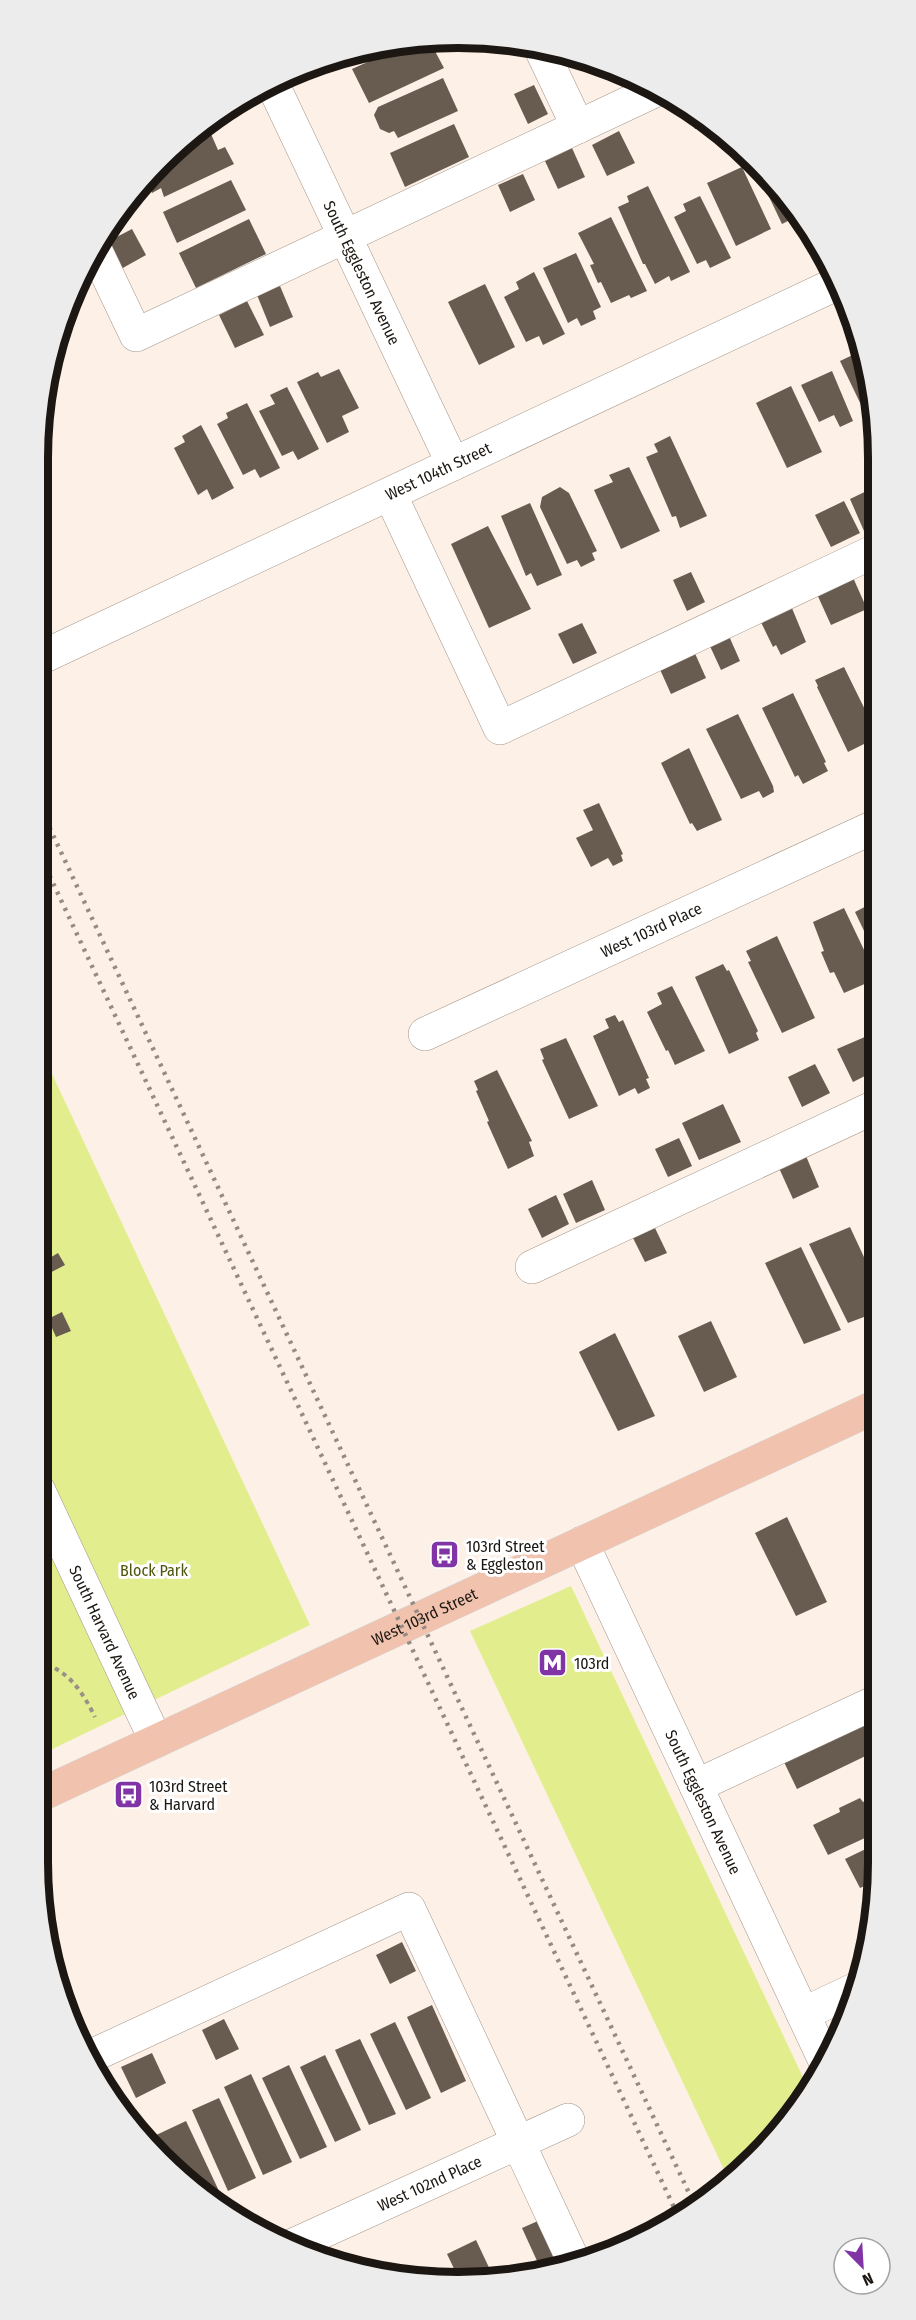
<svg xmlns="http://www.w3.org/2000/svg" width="916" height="2320" viewBox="0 0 916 2320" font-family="'Fira Sans Condensed',sans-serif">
<rect width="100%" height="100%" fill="#fdf0e6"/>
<g fill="#e2ee8d">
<path d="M38 1044 310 1625 38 1756Z"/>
<path d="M571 1586 809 2090 792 2118 728 2178 470 1631Z"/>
</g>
<g fill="#685b50">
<path d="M429 40 444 68 369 103 352 69 414 41Z"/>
<path d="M443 78 458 111 398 138 394 131 389 133 380 129 374 115 378 107Z"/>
<path d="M534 85 548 114 528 124 514 94Z"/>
<path d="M684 105 691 108 708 123 695 129Z"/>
<path d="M454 124 469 157 405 187 390 153Z"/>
<path d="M619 131 635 163 607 176 592 145Z"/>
<path d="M211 134 218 150 225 147 234 164 164 197 161 188 152 193 146 179 174 149Z"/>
<path d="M572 148 585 177 558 189 545 161Z"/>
<path d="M752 161 774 181 798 216 782 224Z"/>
<path d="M742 167 771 229 736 246 707 183Z"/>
<path d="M523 174 535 200 510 212 498 185Z"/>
<path d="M231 180 246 210 177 243 163 212Z"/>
<path d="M648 186 690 272 671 281 669 276 655 284 645 264H643L618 207 629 202 627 196Z"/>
<path d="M700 196 731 258 710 268 706 260 697 264 674 217 686 211 683 204Z"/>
<path d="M611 217 647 291 631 298 629 295 611 303 601 282 598 283 590 265 594 264 578 233Z"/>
<path d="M249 219 266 254 196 288 179 253Z"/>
<path d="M132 229 146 255 121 269 107 242Z"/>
<path d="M576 253 601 307 593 311 596 319 581 326 577 318 568 323 543 268Z"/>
<path d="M534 272 565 334 543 345 539 336 526 342 504 297 519 289 516 282Z"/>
<path d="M485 284 515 347 479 365 448 302Z"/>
<path d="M280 286 293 317 270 327 257 295Z"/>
<path d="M247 301 264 335 235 348 219 315Z"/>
<path d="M859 352 875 403V434L840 361Z"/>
<path d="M339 369 359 408 342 416 349 432 327 443 297 382 318 372 321 377Z"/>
<path d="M832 371 853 421 840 427 834 415 819 422 801 385Z"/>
<path d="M791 386 822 452 787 468 756 403Z"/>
<path d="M287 387 319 449 298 460 293 451 282 456 259 411 275 404 270 395Z"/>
<path d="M247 403 280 468 260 478 255 469 243 475 217 424 228 418 226 413Z"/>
<path d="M201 425 234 488 212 500 207 489 198 495 174 448 185 442 182 436Z"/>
<path d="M670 436 707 516 680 528 676 516 672 517 646 457 658 452 654 444Z"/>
<path d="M629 467 660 531 621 549 594 490 613 482 609 475Z"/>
<path d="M560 487 569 493 597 551 592 553 595 560 581 567 577 560 567 564 540 507 542 497Z"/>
<path d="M875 487V526L864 531 850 499Z"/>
<path d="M844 501 860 533 831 547 815 515Z"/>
<path d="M530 503 562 575 537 586 531 573 526 576 501 516Z"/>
<path d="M488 526 531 609 489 628 451 544Z"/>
<path d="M691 572 705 602 687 611 673 580Z"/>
<path d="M851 573 867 609 831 625 816 592Z"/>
<path d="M789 601 806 642 781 655 776 645 773 647 758 616Z"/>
<path d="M582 623 597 653 573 664 558 634Z"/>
<path d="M729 636 740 661 721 670 709 644Z"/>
<path d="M693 649 706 678 671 694 658 665Z"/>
<path d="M844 667 876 732V738L848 752 817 687 818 686 815 680Z"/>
<path d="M793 693 826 762 824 763 828 771 803 784 798 775 795 777 762 708Z"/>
<path d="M738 714 773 786 774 792 763 798 759 791 741 799 706 729Z"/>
<path d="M689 748 722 820 697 831 692 823 690 824 661 763Z"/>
<path d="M599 803 623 854 621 855 623 861 613 866 608 858 591 867 576 838 593 830 583 810Z"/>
<path d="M876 901V956L855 912Z"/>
<path d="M844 908 876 975V979L844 993 834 972 830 973 821 952 824 951 813 922Z"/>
<path d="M777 936 815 1018 782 1033 748 962 751 961 746 951Z"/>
<path d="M723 964 727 971 729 970 758 1031 756 1033 759 1040 729 1054 695 977Z"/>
<path d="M672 986 705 1051 675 1065 668 1050 666 1051 647 1012 662 1004 657 993Z"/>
<path d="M615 1015 619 1022 623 1020 649 1078 646 1079 650 1088 638 1094 635 1088 619 1096 593 1036 609 1028 605 1019Z"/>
<path d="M874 1033 876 1038 877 1073 874 1074 873 1072 853 1082 837 1049Z"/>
<path d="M566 1038 598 1106 569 1119 542 1060 544 1059 540 1049Z"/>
<path d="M815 1064 830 1093 802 1107 788 1077Z"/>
<path d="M497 1070 532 1141 529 1142 534 1156 508 1169 487 1122 489 1121 476 1091 478 1090 474 1081Z"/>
<path d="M723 1104 741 1142 699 1160 682 1123Z"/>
<path d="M679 1138 692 1166 668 1177 655 1149Z"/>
<path d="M806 1156 819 1187 793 1199 779 1168Z"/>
<path d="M592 1180 605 1210 576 1223 563 1194Z"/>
<path d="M556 1195 569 1224 542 1238 528 1209Z"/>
<path d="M850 1227 877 1285V1312L848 1323 809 1244Z"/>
<path d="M655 1228 667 1253 645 1262 633 1238Z"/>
<path d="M877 1239V1257L870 1243Z"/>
<path d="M801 1247 841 1330 804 1344 765 1263Z"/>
<path d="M58 1253 65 1265 42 1277 38 1265Z"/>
<path d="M62 1312 71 1331 56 1337 48 1319Z"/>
<path d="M711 1321 737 1377 704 1392 678 1336Z"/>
<path d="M615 1333 655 1416 618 1431 579 1352Z"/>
<path d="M787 1517 827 1602 796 1616 755 1533Z"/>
<path d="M878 1638V1662L869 1642Z"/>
<path d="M878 1717V1750L797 1789 783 1760Z"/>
<path d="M878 1795V1832L828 1855 813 1825 840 1812 839 1808 860 1798 863 1802Z"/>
<path d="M878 1843 876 1881 860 1888 845 1859Z"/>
<path d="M402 1942 416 1971 390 1984 376 1955Z"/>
<path d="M432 2005 466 2081 441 2093 407 2017Z"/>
<path d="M224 2019 239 2049 216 2060 202 2030Z"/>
<path d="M395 2022 431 2098 406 2110 370 2034Z"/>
<path d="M360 2039 396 2114 369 2125 335 2050Z"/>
<path d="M152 2053 166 2083 136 2098 121 2067Z"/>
<path d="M325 2055 361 2130 335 2142 300 2067Z"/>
<path d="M289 2065 327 2147 300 2159 262 2078Z"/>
<path d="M108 2072 122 2102 117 2105 97 2077Z"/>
<path d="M251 2074 292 2162 263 2175 224 2087Z"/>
<path d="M219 2098 256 2178 228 2191 192 2110Z"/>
<path d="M186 2121 219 2191 210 2195 160 2154 152 2137Z"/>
<path d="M547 2217 570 2265 543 2274 522 2228Z"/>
<path d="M476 2240 493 2276 458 2277 447 2254Z"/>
</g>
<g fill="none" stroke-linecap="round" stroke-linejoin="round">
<defs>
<g id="minor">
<path d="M540 47 578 127"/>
<path id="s1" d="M272 83 453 464"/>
<path d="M95 249 136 335 654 91"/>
<path d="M390 494 500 728 875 551"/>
<path id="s2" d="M38 659 838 283"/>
<path id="s3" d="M425 1034 876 826"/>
<path d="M532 1267 877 1106"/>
<path id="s4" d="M38 1489 156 1741"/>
<path id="s5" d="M582 1543 826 2063"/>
<path d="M696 1786 878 1701"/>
<path d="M803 2014 858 1988"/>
<path d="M87 2058 409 1909 575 2264"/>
<path id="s6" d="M291 2246 568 2120"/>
</g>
<g id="major">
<path id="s7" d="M38 1796 877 1406"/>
</g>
</defs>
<use href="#minor" stroke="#a39589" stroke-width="34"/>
<use href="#major" stroke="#d6d5d4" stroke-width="34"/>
<path stroke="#9a9088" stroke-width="4" stroke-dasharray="4.5 4.5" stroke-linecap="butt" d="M38 1662C68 1669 82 1691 95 1717"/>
<use href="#minor" stroke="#fff" stroke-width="33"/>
<use href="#major" stroke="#f1c2ad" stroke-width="33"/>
<g stroke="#958b84" stroke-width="4.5" stroke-dasharray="3 6" stroke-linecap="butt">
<path d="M38 803 696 2208"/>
<path d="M38 851 679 2218"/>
</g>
</g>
<defs>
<symbol id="bus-square" viewBox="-11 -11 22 22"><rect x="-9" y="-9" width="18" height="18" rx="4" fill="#8134a5" stroke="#fff"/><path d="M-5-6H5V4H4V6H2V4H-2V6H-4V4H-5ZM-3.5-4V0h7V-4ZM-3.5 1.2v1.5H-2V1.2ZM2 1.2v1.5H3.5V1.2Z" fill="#fff"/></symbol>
<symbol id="metro-square" viewBox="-11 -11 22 22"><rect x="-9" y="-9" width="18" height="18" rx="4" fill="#8134a5" stroke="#fff"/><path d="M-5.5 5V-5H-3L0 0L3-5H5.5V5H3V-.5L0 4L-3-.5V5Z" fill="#fff"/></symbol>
</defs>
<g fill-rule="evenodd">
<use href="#bus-square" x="428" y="1538" width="33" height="33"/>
<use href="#metro-square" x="536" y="1646" width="33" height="33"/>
<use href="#bus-square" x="112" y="1778" width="33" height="33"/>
</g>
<g text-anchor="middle" stroke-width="6" stroke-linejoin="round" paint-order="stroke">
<g font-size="16" fill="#1c1712" stroke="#fff">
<text dy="6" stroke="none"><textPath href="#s1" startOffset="210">South Eggleston Avenue</textPath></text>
<text dy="6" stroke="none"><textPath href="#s2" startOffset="442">West 104th Street</textPath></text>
<text dy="6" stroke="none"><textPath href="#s3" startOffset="249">West 103rd Place</textPath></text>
<text dy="6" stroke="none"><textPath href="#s7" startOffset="426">West 103rd Street</textPath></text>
<text dy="6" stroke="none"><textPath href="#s4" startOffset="158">South Harvard Avenue</textPath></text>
<text dy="6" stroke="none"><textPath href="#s5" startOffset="286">South Eggleston Avenue</textPath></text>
<text dy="6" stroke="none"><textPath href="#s6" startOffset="152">West 102nd Place</textPath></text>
</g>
<g font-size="16" fill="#1c1712" stroke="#fff" text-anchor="start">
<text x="466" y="1552">103rd Street<tspan x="466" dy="18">&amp; Eggleston</tspan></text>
<text x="574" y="1669">103rd</text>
<text x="149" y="1792">103rd Street<tspan x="149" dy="18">&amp; Harvard</tspan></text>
</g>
<g font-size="16" fill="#50560c" stroke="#fff">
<text x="154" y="1576">Block Park</text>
</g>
</g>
<path d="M0 0H916V2320H0ZM458 48H458A410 410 0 0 1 868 458V1862A410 410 0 0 1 458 2272H458A410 410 0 0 1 48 1862V458A410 410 0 0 1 458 48Z" fill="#edecec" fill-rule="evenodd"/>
<path fill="none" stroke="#1c1712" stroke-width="8" d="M458 48H458A410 410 0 0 1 868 458V1862A410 410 0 0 1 458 2272H458A410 410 0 0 1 48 1862V458A410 410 0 0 1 458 48Z"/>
<g transform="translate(862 2266) rotate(156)"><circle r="28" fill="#ffffff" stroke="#a4a2a0" stroke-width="1.5"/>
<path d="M0-4.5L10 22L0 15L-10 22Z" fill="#8134a5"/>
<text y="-9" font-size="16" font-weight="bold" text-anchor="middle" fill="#1c1712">N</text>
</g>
</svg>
